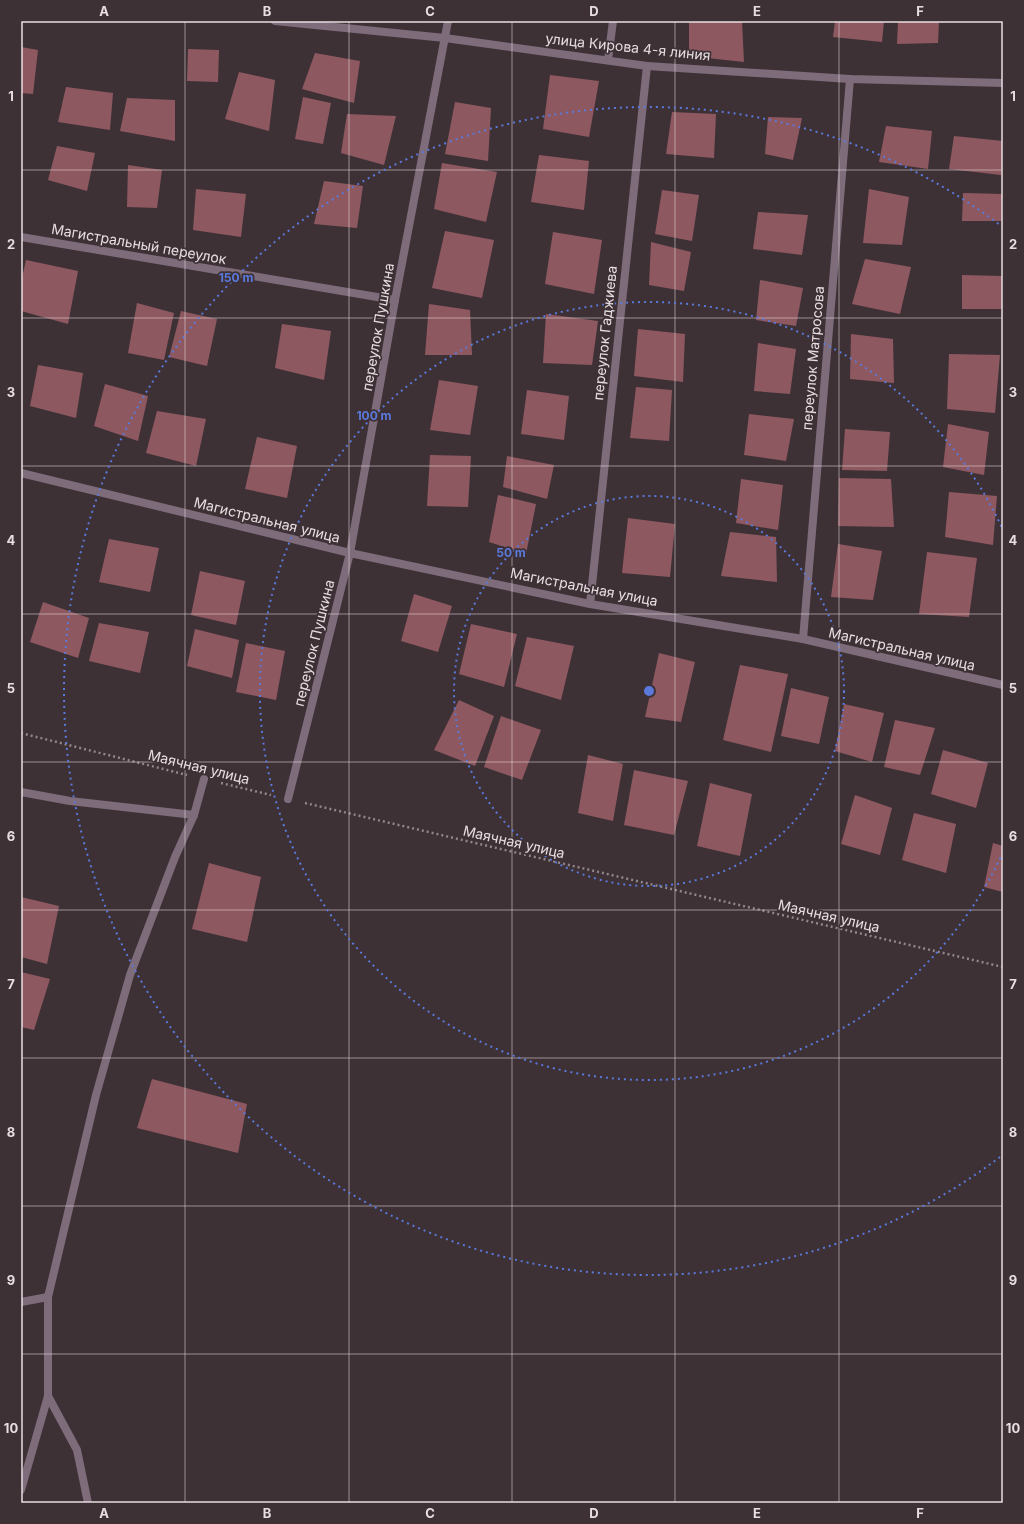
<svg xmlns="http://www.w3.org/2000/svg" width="1024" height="1524" viewBox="0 0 1024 1524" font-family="Inter,sans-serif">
<rect width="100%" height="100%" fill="#3e3136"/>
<g fill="#8e5860">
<path d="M689 21H742L744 62 689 56Z"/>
<path d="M835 21H884L882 42 833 37Z"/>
<path d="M898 21H939L938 43 897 44Z"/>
<path d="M21 47 38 50 33 94 21 93Z"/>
<path d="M188 49 219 50 218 82 187 81Z"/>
<path d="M315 53 360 61 354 103 302 89Z"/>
<path d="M239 72 275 80 269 131 225 119Z"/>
<path d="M550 75 599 81 589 137 543 129Z"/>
<path d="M66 87 113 93 110 130 58 122Z"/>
<path d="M303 97 331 103 323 144 295 139Z"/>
<path d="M127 98 175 100V141L120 131Z"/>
<path d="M455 102 491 108 488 161 445 154Z"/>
<path d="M672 112 716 114 714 158 666 154Z"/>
<path d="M347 114 396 116 384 165 341 153Z"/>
<path d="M768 117 802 118 793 160 765 154Z"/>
<path d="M886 126 932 131 928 169 879 162Z"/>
<path d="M954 136 1003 141V161L1001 175 949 169Z"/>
<path d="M57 146 95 153 87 191 48 180Z"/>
<path d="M539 155 589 161 584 210 531 202Z"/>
<path d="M442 163 497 172 486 222 434 209Z"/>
<path d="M128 165 162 170 157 208 127 207Z"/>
<path d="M324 181 363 186 357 228 314 224Z"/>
<path d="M196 189 246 194 241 237 193 230Z"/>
<path d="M869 189 909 197 902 245 863 243Z"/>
<path d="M662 190 699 195 692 241 655 234Z"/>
<path d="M963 193 1003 194V221H962Z"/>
<path d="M758 212 808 215 802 255 753 249Z"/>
<path d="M445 231 494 240 482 298 432 288Z"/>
<path d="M553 232 602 240 594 294 545 284Z"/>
<path d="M651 242 691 252 684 291 649 285Z"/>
<path d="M865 259 911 267 900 314 852 304Z"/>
<path d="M26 260 78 271 68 324 21 311V282Z"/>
<path d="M962 275 1003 276V309H962Z"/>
<path d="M760 280 803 288 796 326 756 320Z"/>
<path d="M137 303 174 313 164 360 128 353Z"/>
<path d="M429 304 470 310 472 355H425Z"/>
<path d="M181 311 217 319 207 366 169 357Z"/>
<path d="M546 314 598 321 592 365 543 363Z"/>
<path d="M282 324 331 331 324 380 275 368Z"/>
<path d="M638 329 685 334 683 382 634 376Z"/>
<path d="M851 334 893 339 894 383 850 379Z"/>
<path d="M758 343 796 349 790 394 754 391Z"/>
<path d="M949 354 1000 355 995 413 947 409Z"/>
<path d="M38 365 83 373 76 418 30 406Z"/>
<path d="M439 380 478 386 470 435 430 430Z"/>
<path d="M105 384 148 396 138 441 94 426Z"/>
<path d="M636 387 672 390 669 441 630 438Z"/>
<path d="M527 390 569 396 564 440 521 434Z"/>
<path d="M157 411 206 419 196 466 146 453Z"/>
<path d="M749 414 794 419 786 461 744 455Z"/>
<path d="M948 424 989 432 984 475 943 467Z"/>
<path d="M845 429 890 432 887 471 842 470Z"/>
<path d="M257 437 297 446 287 498 245 489Z"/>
<path d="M430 455 471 456 468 507 427 506Z"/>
<path d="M507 456 554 465 547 499 503 487Z"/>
<path d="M839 478 891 479 894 527 838 526Z"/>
<path d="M741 479 783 485 778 530 736 523Z"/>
<path d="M949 492 997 496 993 545 945 537Z"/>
<path d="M498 495 536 504 526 554 489 542Z"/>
<path d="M628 518 675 524 670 577 622 573Z"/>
<path d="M730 532 776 537 777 582 721 576Z"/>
<path d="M109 539 159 548 150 592 99 582Z"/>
<path d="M838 544 882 551 873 600 831 597Z"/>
<path d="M927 552 977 558 969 617 919 614Z"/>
<path d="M200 571 245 581 236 625 191 615Z"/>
<path d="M414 594 452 606 438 652 401 641Z"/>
<path d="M43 602 89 618 78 658 30 642Z"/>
<path d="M99 623 149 632 140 673 89 661Z"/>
<path d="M471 624 517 634 504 687 459 674Z"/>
<path d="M195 629 239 640 232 678 187 666Z"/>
<path d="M527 637 574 646 561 700 515 686Z"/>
<path d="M246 643 285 651 276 700 236 692Z"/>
<path d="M659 653 695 662 681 722 645 717Z"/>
<path d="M740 665 788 674 771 752 723 740Z"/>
<path d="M791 688 829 697 819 744 781 736Z"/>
<path d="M459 700 494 716 475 766 434 750Z"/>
<path d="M844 704 884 713 872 762 835 751Z"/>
<path d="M501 716 541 730 522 780 484 767Z"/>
<path d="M895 720 935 728 920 775 884 767Z"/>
<path d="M943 750 988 763 976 808 931 794Z"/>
<path d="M588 755 623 764 613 821 578 813Z"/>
<path d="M634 770 688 781 674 835 624 825Z"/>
<path d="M710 783 752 794 740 856 697 846Z"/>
<path d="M855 795 892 808 880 855 841 844Z"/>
<path d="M914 813 956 824 946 873 902 860Z"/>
<path d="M993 843 1003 846V892L984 887Z"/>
<path d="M209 863 261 877 247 942 192 929Z"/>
<path d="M21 897 59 906 47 964 21 957Z"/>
<path d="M21 972 50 979 34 1030 21 1027Z"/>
<path d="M152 1079 247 1104 238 1153 137 1128Z"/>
</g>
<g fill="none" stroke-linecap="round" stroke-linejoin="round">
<g stroke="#91868a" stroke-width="2.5" stroke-dasharray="2 3" stroke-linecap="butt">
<path d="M21 733 187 775"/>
<path d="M221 783 271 795"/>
<path d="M305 803 1003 967"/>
</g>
<path stroke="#7e6c7b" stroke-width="8" d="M21 1302 48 1297"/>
<g stroke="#7e6c7b" stroke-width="8">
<path d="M275 21 445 38 647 66 850 79 1003 83"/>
<path d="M608 60 613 21"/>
<path d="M21 237 395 300"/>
<path d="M21 473 350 553 590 604 803 639 1003 685"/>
<path d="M590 604 647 66"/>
<path d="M803 639 850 79"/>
<path d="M21 792 70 801 194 815"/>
<path d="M288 799 350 553 395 300 448 21"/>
<path d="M48 1396 77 1450 88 1503"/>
<path d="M21 1490 48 1396V1297L96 1095 130 975 175 857 194 815 204 779"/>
</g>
</g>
<path fill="none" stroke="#e7dee2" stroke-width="1" stroke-opacity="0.55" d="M185 21V1503M349 21V1503M512 21V1503M675 21V1503M839 21V1503M21 170H1003M21 318H1003M21 466H1003M21 614H1003M21 762H1003M21 910H1003M21 1058H1003M21 1206H1003M21 1354H1003"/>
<g fill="none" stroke="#5a79db" stroke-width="2" stroke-dasharray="2 4">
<circle cx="649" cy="691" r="195"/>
<path d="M1003 852A389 389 0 1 1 1003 530"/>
<path d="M1000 1157A584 584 0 1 1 1000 225"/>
</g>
<g text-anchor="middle" stroke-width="3.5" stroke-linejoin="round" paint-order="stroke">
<g font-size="14" fill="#e7dee2" stroke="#3e3136">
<text transform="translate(628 47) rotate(6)" y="5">улица Кирова 4-я линия</text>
<text transform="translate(139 244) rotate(10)" y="5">Магистральный переулок</text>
<text transform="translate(378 327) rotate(-80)" y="5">переулок Пушкина</text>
<text transform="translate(605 333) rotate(-84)" y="5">переулок Гаджиева</text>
<text transform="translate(813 358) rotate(-85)" y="5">переулок Матросова</text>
<text transform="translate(267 520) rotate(14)" y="5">Магистральная улица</text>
<text transform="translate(584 587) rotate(11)" y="5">Магистральная улица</text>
<text transform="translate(314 643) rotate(-76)" y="5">переулок Пушкина</text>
<text transform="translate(902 649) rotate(13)" y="5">Магистральная улица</text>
<text transform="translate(199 767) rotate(14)" y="5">Маячная улица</text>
<text transform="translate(514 842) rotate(13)" y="5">Маячная улица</text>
<text transform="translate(829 916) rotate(13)" y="5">Маячная улица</text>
</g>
</g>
<circle cx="649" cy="691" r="6" fill="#5a79db" stroke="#3e3136" stroke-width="2"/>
<g font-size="12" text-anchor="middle" font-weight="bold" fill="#5a79db" stroke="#3e3136" stroke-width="3.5" stroke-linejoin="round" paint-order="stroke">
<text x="236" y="282">150 m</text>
<text x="374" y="420">100 m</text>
<text x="511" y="557">50 m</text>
</g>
<rect width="1024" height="1524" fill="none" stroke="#3e3136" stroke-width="44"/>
<rect x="22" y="22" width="980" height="1480" fill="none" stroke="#e7dee2" stroke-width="1.5"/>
<g font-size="13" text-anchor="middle" font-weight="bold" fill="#e7dee2">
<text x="104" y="16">A</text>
<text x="267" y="16">B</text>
<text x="430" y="16">C</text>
<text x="594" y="16">D</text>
<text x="757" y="16">E</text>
<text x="920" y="16">F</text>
<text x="11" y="101">1</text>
<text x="1013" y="101">1</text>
<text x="11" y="249">2</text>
<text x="1013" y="249">2</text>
<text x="11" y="397">3</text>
<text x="1013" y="397">3</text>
<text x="11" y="545">4</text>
<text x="1013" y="545">4</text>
<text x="11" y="693">5</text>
<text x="1013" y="693">5</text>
<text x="11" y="841">6</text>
<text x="1013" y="841">6</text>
<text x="11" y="989">7</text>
<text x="1013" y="989">7</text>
<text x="11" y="1137">8</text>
<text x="1013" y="1137">8</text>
<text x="11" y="1285">9</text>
<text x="1013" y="1285">9</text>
<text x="11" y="1433">10</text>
<text x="1013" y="1433">10</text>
<text x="104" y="1518">A</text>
<text x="267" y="1518">B</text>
<text x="430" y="1518">C</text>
<text x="594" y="1518">D</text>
<text x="757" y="1518">E</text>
<text x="920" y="1518">F</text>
</g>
</svg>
